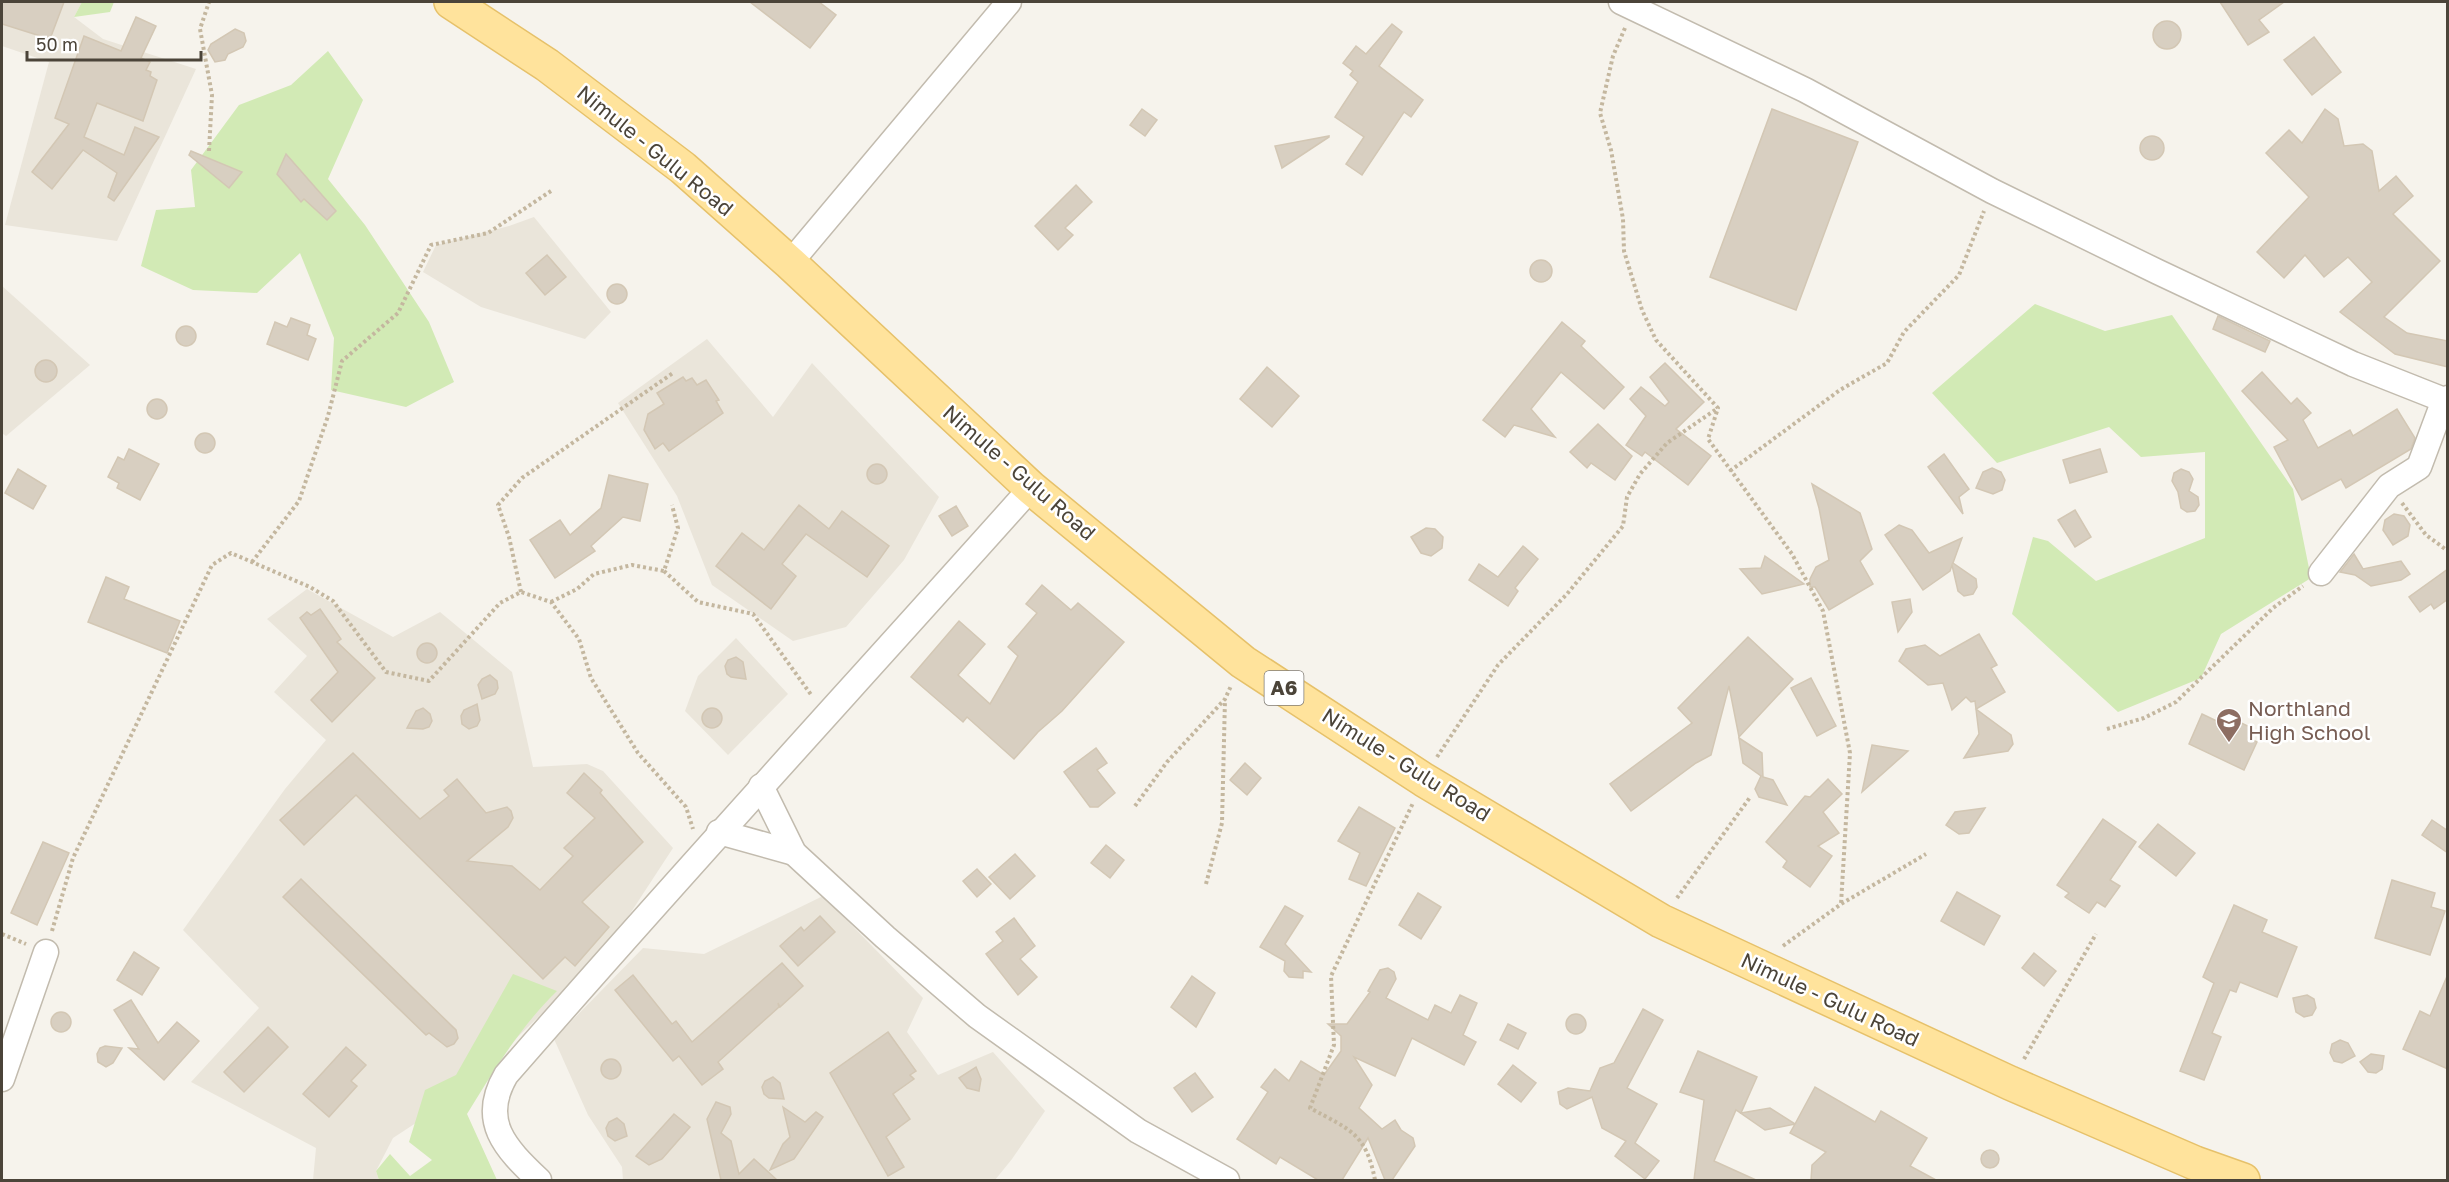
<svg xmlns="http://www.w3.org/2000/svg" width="2449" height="1182" viewBox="0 0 2449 1182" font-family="'Golos Text',sans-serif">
<rect width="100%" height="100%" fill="#f6f3ec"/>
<g fill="#eae5da">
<path d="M2 2H82L74 17 103 39 196 69 117 241 5 225 49 62 2 46Z"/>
<path d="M534 217 611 312 585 339 481 307 423 272 436 245 509 226Z"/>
<path d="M2 286 90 365 6 436 2 433Z"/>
<path d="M707 339 773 417 812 363 939 497 904 560 846 627 793 641 712 585 677 496 618 403Z"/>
<path d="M307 589 393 637 440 612 512 672 533 767 587 764 603 771 673 848 603 955 454 1098 393 1138 376 1171 379 1180H313L316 1148 191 1082 259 1008 183 930 285 789 326 740 274 692 307 656 267 619Z"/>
<path d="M736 638 788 694 728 755 685 711 698 676Z"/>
<path d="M823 896 923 998 907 1032 938 1075 993 1052 1045 1111 1012 1159 995 1180H623L622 1167 588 1115 554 1039 643 948 704 954Z"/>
</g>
<g fill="#d2eab5">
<path d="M82 2H114L110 12 74 17Z"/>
<path d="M328 51 363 100 328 179 365 225 429 322 454 382 406 407 331 390 334 338 300 253 257 293 193 290 141 266 156 210 195 207 191 170 239 105 291 85Z"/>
<path d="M2035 304 2105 331 2172 315 2293 489 2311 578 2221 634 2201 678 2118 712 2012 614 2033 537 2048 541 2096 581 2205 538V452L2141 457 2109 427 1997 463 1932 393Z"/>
<path d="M513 974 557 991C520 1027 494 1070 467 1114L497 1180H379L376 1171 390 1154 410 1176 432 1160 409 1142 425 1090 456 1075Z"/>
</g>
<g fill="#d8cfc1" stroke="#d3c7b4" stroke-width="1.5">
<path d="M2 2H64L50 39 2 24Z"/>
<path d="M750 2H819L836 15 810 48Z"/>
<path d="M2220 2H2284L2259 20 2269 32 2248 45Z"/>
<path d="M136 17 156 26 141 58 150 62 146 70 151 72 150 76 157 80 143 121 97 103 84 137 124 155 135 127 159 137 114 201 108 197 117 173 83 150 52 189 32 172 69 124 55 118 84 36 121 51Z"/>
<circle cx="2167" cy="35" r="14"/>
<path d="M1392 24 1402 32 1379 66 1423 100 1411 117 1404 112 1362 175 1346 164 1364 137 1335 117 1358 82 1350 75 1353 71 1343 63 1356 46 1366 54Z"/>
<path d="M235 29 244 33 246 41 243 47 228 54 225 60 215 62 208 50 211 44Z"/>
<path d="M2314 37 2341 72 2312 95 2284 60Z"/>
<path d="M1142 109 1157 120 1145 136 1130 125Z"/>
<path d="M1772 109 1858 142 1796 310 1710 277Z"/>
<path d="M2325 109 2338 119 2344 146 2363 144 2372 151 2379 191 2396 176 2413 196 2393 214 2440 261 2384 317 2407 333 2448 341V367L2395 354 2340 312 2372 282 2348 257 2324 277 2305 255 2284 278 2257 252 2309 197 2266 153 2289 130 2302 143Z"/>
<circle cx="2152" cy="148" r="12"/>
<path d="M1329 136V137L1282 168 1275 146Z"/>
<path d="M191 151 242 172 229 188 189 155Z"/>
<path d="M286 154 336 211 327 220 304 199 301 202 277 174Z"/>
<path d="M1076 185 1092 202 1065 228 1073 235 1058 250 1035 226Z"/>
<path d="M547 255 566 277 545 295 526 273Z"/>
<circle cx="1541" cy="271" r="11"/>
<circle cx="617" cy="294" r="10"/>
<path d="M2218 316 2270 341 2265 352 2213 329Z"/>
<path d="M291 318 310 325 307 335 316 339 308 360 267 344 275 322 287 327Z"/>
<path d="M1562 322 1585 341 1581 346 1624 387 1604 409 1561 372 1531 409 1555 437 1514 425 1505 437 1483 420Z"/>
<circle cx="186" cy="336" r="10"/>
<circle cx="46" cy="371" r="11"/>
<path d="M1665 363 1704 402 1676 429 1711 456 1688 485 1645 452 1642 456 1626 445 1646 416 1630 399 1641 387 1665 406 1669 402 1650 377Z"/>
<path d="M1267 367 1299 396 1272 427 1240 399Z"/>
<path d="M2262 372 2291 404 2297 398 2311 413 2303 420 2318 448 2350 430 2353 436 2397 409 2415 438 2411 449 2346 488 2341 479 2302 500 2274 447 2288 440 2242 391Z"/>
<path d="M683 377 686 381 692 378 697 385 706 380 719 400 716 401 723 413 669 451 663 443 655 449 644 430 648 414 664 404 657 393Z"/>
<circle cx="157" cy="409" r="10"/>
<path d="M1598 424 1632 456 1615 480 1591 463 1587 468 1570 452Z"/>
<circle cx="205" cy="443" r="10"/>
<path d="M129 449 159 464 140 500 117 488 119 483 108 477 118 457 124 460Z"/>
<path d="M2100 449 2107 472 2070 483 2063 460Z"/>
<path d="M1944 454 1969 489 1959 497 1963 514 1928 467Z"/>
<circle cx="877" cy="474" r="10"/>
<path d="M1992 468 2001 472 2005 480 2002 490 1993 494 1976 488 1983 472Z"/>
<path d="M18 469 46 486 33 509 5 493Z"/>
<path d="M2181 469 2189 472 2193 479 2189 491 2198 497 2199 505 2195 511 2187 512 2181 508 2178 492 2172 481 2174 473Z"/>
<path d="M609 475 648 484 640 521 623 517 591 546 595 551 555 578 530 540 560 520 570 535 601 508Z"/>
<path d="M1812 484 1860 513 1872 549 1860 561 1873 584 1829 610 1815 587H1810V579L1816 567 1829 560 1819 508Z"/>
<path d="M799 505 829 529 842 511 889 546 867 577 806 534 782 564 796 576 771 609 716 566 742 533 764 550Z"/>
<path d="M956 506 968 526 952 536 939 516Z"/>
<path d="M2075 510 2091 537 2075 547 2058 520Z"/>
<path d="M2394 514 2404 516 2410 525 2408 536 2393 545 2383 530 2385 520Z"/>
<path d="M1899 525 1912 530 1929 553 1962 538 1953 563 1976 579 1977 587 1973 594 1964 596 1958 591 1952 565 1950 571 1923 590 1885 535Z"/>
<path d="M1426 528 1435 529 1443 537 1442 548 1431 556 1421 553 1411 537Z"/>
<path d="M1523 546 1538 559 1515 588 1518 591 1508 606 1469 580 1479 564 1498 577Z"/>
<path d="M2354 554 2363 569 2401 561 2410 574 2401 580 2371 586 2355 575 2340 572Z"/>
<path d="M1765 556 1804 584 1762 594 1740 569 1761 568Z"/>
<path d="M2448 569V599L2434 609 2431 604 2420 612 2409 597Z"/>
<path d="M106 577 129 587 124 599 180 621 167 653 88 622Z"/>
<path d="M1042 585 1071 610 1078 603 1124 642 1062 711 1038 732 1014 759 967 717 963 722 911 677 959 621 985 644 958 675 990 704 1018 656 1008 647 1037 613 1026 604Z"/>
<path d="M1910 599 1912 612 1898 632 1892 602Z"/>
<path d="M320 609 341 639 337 642 375 678 332 722 311 700 338 672 300 618 307 612 311 615Z"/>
<path d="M1979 634 1997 665 1991 668 2005 692 1976 709 2011 735 2013 744 2008 751 1964 758 1979 734 1975 701 1971 702 1966 697 1952 710 1943 683 1928 685 1899 661 1906 649 1925 645 1940 656Z"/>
<path d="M1748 637 1793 679 1739 737 1729 686 1711 755 1696 763 1631 811 1610 784 1692 723 1678 708Z"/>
<circle cx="427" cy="653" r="10"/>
<path d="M736 657 743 662 746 679 731 677 727 674 725 666 728 660Z"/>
<path d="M490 675 497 681 498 688 495 694 482 699 478 685 482 679Z"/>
<path d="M1811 678 1836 726 1817 736 1791 688Z"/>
<path d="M477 704 480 720 477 726 469 729 462 724 461 716 464 710Z"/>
<path d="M423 708 430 714 432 721 429 727 423 729 407 728 416 711Z"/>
<circle cx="712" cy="718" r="10"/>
<path d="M2202 714 2225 725 2229 717 2252 728 2248 738 2257 742 2244 770 2189 744Z"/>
<path d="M1739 738 1762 753 1763 777 1773 780 1787 805 1759 797 1755 789 1761 776 1743 763Z"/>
<path d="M1872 745 1908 751 1862 792Z"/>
<path d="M1096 748 1107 763 1097 770 1115 793 1098 807H1090L1064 772Z"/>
<path d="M353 753 420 819 449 796 444 790 457 779 486 813 507 807 511 811 513 818 508 827 467 861 512 866 540 890 573 856 564 848 595 818 567 793 584 773 602 790 600 793 643 842 582 902 609 927 575 966 565 957 543 979 356 795 304 845 280 820Z"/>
<path d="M1245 763 1261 778 1247 795 1230 780Z"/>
<path d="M1828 779 1842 794 1823 812 1839 833 1818 846 1832 856 1810 887 1783 867 1787 861 1766 842 1805 796 1810 797Z"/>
<path d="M1359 807 1395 828 1366 886 1349 879 1360 853 1338 841Z"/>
<path d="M1985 808 1969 833 1959 834 1946 825 1955 812Z"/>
<path d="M2103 819 2136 842 2110 880 2120 886 2105 907 2097 902 2089 913 2065 897 2069 893 2057 885Z"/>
<path d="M2432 820 2448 831V853L2422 835Z"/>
<path d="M2158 824 2195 853 2176 876 2139 847Z"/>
<path d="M43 842 69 853 37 925 11 913Z"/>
<path d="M1106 845 1124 860 1110 878 1091 863Z"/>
<path d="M1015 854 1035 876 1010 899 989 877Z"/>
<path d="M977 869 991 884 977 897 963 881Z"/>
<path d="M301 879 456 1030 458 1038 454 1044 447 1047 429 1033 426 1035 283 897Z"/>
<path d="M2392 880 2435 893 2431 907 2445 911 2430 955 2375 938Z"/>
<path d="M1957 892 2000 916 1984 945 1941 921Z"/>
<path d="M1418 893 1441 907 1421 939 1399 925Z"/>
<path d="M2234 905 2267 920 2262 932 2297 947 2277 997 2240 982 2236 992 2230 990 2212 1033 2221 1037 2204 1080 2180 1071 2214 983 2203 977Z"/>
<path d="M1285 906 1303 916 1285 944 1311 972 1303 971V978L1289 977 1284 971 1285 961 1260 947Z"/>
<path d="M820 916 835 932 798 966 780 946 801 927 804 931Z"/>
<path d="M1014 918 1035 946 1020 959 1037 977 1018 995 986 954 1003 941 996 932Z"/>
<path d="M134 952 159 968 142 995 117 980Z"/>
<path d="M2034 953 2056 971 2044 986 2022 968Z"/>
<path d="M782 963 803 986 780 1007 778 1003 779 1007 718 1062 723 1069 702 1085 679 1056 673 1061 615 990 633 975 672 1024 676 1021 692 1042Z"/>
<path d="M1388 968 1394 972 1396 979 1386 998 1428 1020 1435 1005 1451 1013 1460 995 1477 1003 1463 1035 1476 1042 1464 1065 1412 1038 1395 1076 1354 1057 1372 1085 1359 1108 1382 1129 1395 1120 1401 1130 1413 1138 1415 1146 1392 1180H1385L1368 1138 1342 1180H1318L1280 1157 1276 1164 1237 1139 1268 1092 1261 1087 1275 1069 1289 1081 1301 1061 1324 1075 1341 1051V1036L1328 1024H1347L1370 992 1368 991 1380 970Z"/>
<path d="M2448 974V1069L2403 1049 2420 1011 2430 1016Z"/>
<path d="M1192 976 1215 993 1196 1027 1171 1007Z"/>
<path d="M2307 995 2314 999 2316 1008 2312 1015 2304 1017 2296 1012 2293 998Z"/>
<path d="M131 1000 158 1043 177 1022 199 1041 164 1080 129 1048 139 1049 114 1010Z"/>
<path d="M1643 1009 1663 1020 1627 1088 1657 1104 1635 1143 1659 1161 1645 1179 1615 1156 1626 1141 1602 1128 1592 1097 1567 1109 1560 1104 1558 1092 1568 1088 1590 1091 1600 1068 1614 1063Z"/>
<circle cx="61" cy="1022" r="10"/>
<circle cx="1576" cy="1024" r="10"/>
<path d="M1508 1024 1526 1033 1518 1049 1500 1040Z"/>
<path d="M268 1027 288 1047 244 1092 224 1072Z"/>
<path d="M888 1032 916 1071 910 1075 914 1079 893 1094 910 1119 886 1137 904 1167 888 1176 830 1073Z"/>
<path d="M2340 1040 2348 1043 2355 1056 2342 1063 2334 1061 2330 1053 2332 1044Z"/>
<path d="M105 1046 122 1048 113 1063 106 1067 98 1062 97 1054 100 1048Z"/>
<path d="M346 1047 366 1065 351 1081 357 1086 329 1117 303 1094Z"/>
<path d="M1698 1051 1757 1077 1741 1113 1770 1108 1795 1124 1815 1087 1875 1122 1881 1111 1927 1138 1910 1166 1936 1180H1811L1812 1165 1826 1152 1790 1133 1795 1124 1765 1130 1736 1110 1714 1161 1756 1180H1694L1704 1100 1680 1092Z"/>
<path d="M2371 1054 2384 1056 2382 1069 2376 1073 2368 1072 2360 1062Z"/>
<circle cx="611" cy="1069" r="10"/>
<path d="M1513 1065 1536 1083 1521 1102 1498 1084Z"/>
<path d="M976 1067 981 1079 979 1091 967 1088 959 1078Z"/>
<path d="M1195 1073 1213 1097 1192 1112 1174 1088Z"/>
<path d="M773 1077 780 1083 784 1099 769 1098 764 1094 762 1087 765 1081Z"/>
<path d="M716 1102 730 1107 731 1114 721 1133 731 1141 739 1174 754 1159 777 1180H721L707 1119Z"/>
<path d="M783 1107 805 1122 816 1112 823 1117 794 1159 770 1170 783 1144 790 1137Z"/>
<path d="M674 1114 690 1127 662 1159 649 1165 636 1156Z"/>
<path d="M617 1118 624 1124 627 1136 615 1141 608 1136 606 1128 609 1122Z"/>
<circle cx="1990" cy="1159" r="9"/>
</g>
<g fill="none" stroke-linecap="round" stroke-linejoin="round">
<defs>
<g id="street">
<path d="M1621 2 1805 90 1992 191 2158 272 2353 364 2444 400 2448 398"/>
<path d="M790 263 1009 2"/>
<path d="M2321 573 2389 486 2419 467 2444 400"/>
<path d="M761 786 794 853 885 937 977 1016 1138 1131 1227 1180"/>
<path d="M719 832 794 853"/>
<path d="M2 1079 46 952"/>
<path d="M539 1180C505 1148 479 1121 506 1075 678 877 856 684 1031 488"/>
</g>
<path id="primary" d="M451 2 547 65 683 168 790 263 1031 488 1243 662 1424 780 1661 921 2010 1083 2195 1163 2243 1180"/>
</defs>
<use href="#street" stroke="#c2bbae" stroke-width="27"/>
<use href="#primary" stroke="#e6c16a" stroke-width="36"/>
<g stroke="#c4b79f" stroke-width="4" stroke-dasharray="3 3" stroke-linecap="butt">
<path d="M1625 28 1613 56 1600 113 1611 150 1623 219 1624 251 1642 310 1656 340 1718 408 1708 439 1792 554 1823 611 1850 753 1841 904"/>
<path d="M209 151 212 95 200 29 209 2"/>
<path d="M1730 471 1840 390 1887 363 1904 332 1959 275 1984 211"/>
<path d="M2402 503 2426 535 2448 551"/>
<path d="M252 562 299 501 328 416 342 361 398 313 431 245 488 233 551 191"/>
<path d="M664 571 698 602 753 614 812 696"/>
<path d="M521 592 509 537 498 505 522 478 673 373"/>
<path d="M551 602 577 589 594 574 632 565 664 571 678 528 672 505"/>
<path d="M2107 729 2144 718 2176 702 2273 608 2303 586"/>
<path d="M1437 757 1498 665 1567 594 1623 526 1627 497 1640 474 1667 443 1718 408"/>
<path d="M1135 806 1167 762 1225 699 1231 686"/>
<path d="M1206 884 1222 823 1225 699"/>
<path d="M1677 898 1751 796"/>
<path d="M52 931 73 858 212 565 231 553 310 587 333 601 386 672 429 681 500 603 521 592 551 602 579 639 591 678 638 753 686 807 693 829"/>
<path d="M2 934 26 944"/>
<path d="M1783 946 1841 904 1926 854"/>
<path d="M2024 1059 2096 934"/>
<path d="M1375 1180C1366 1133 1350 1130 1310 1108L1334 1045 1331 976 1413 803"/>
</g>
<use href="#street" stroke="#fff" stroke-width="24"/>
<use href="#primary" stroke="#ffe39c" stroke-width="33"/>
</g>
<defs>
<symbol id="school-pin" viewBox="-11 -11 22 30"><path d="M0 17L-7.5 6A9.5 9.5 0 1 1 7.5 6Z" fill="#8d6e63" stroke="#fff"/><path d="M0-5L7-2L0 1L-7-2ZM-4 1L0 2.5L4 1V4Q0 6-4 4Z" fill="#fff"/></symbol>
</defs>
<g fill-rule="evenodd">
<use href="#school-pin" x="2214" y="706" width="30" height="40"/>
</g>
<g text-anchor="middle" stroke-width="5" stroke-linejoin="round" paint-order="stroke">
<rect fill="#fff" stroke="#817c74" stroke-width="1.5" x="1264.5" y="671" width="39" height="34" rx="4.5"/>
<g font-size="20" font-weight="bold" fill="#4b4439">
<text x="1284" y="695">A6</text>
</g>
<g font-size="21" fill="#4b4439" stroke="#fff">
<text transform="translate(655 151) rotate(39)" y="7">Nimule - Gulu Road</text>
<text transform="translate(1019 473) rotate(41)" y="7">Nimule - Gulu Road</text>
<text transform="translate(1406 765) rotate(32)" y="7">Nimule - Gulu Road</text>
<text transform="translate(1830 1000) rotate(25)" y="7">Nimule - Gulu Road</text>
</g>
<g font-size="21" fill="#785e54" stroke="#fff" text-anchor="start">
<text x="2248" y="716">Northland<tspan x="2248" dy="24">High School</tspan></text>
</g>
</g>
<rect width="2449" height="1182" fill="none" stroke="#4b4439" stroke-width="6"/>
<path d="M27 51v9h174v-9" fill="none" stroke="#4b4439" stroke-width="3"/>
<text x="36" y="51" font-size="18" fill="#4b4439" stroke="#ffffff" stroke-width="4.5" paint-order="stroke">50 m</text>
</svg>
